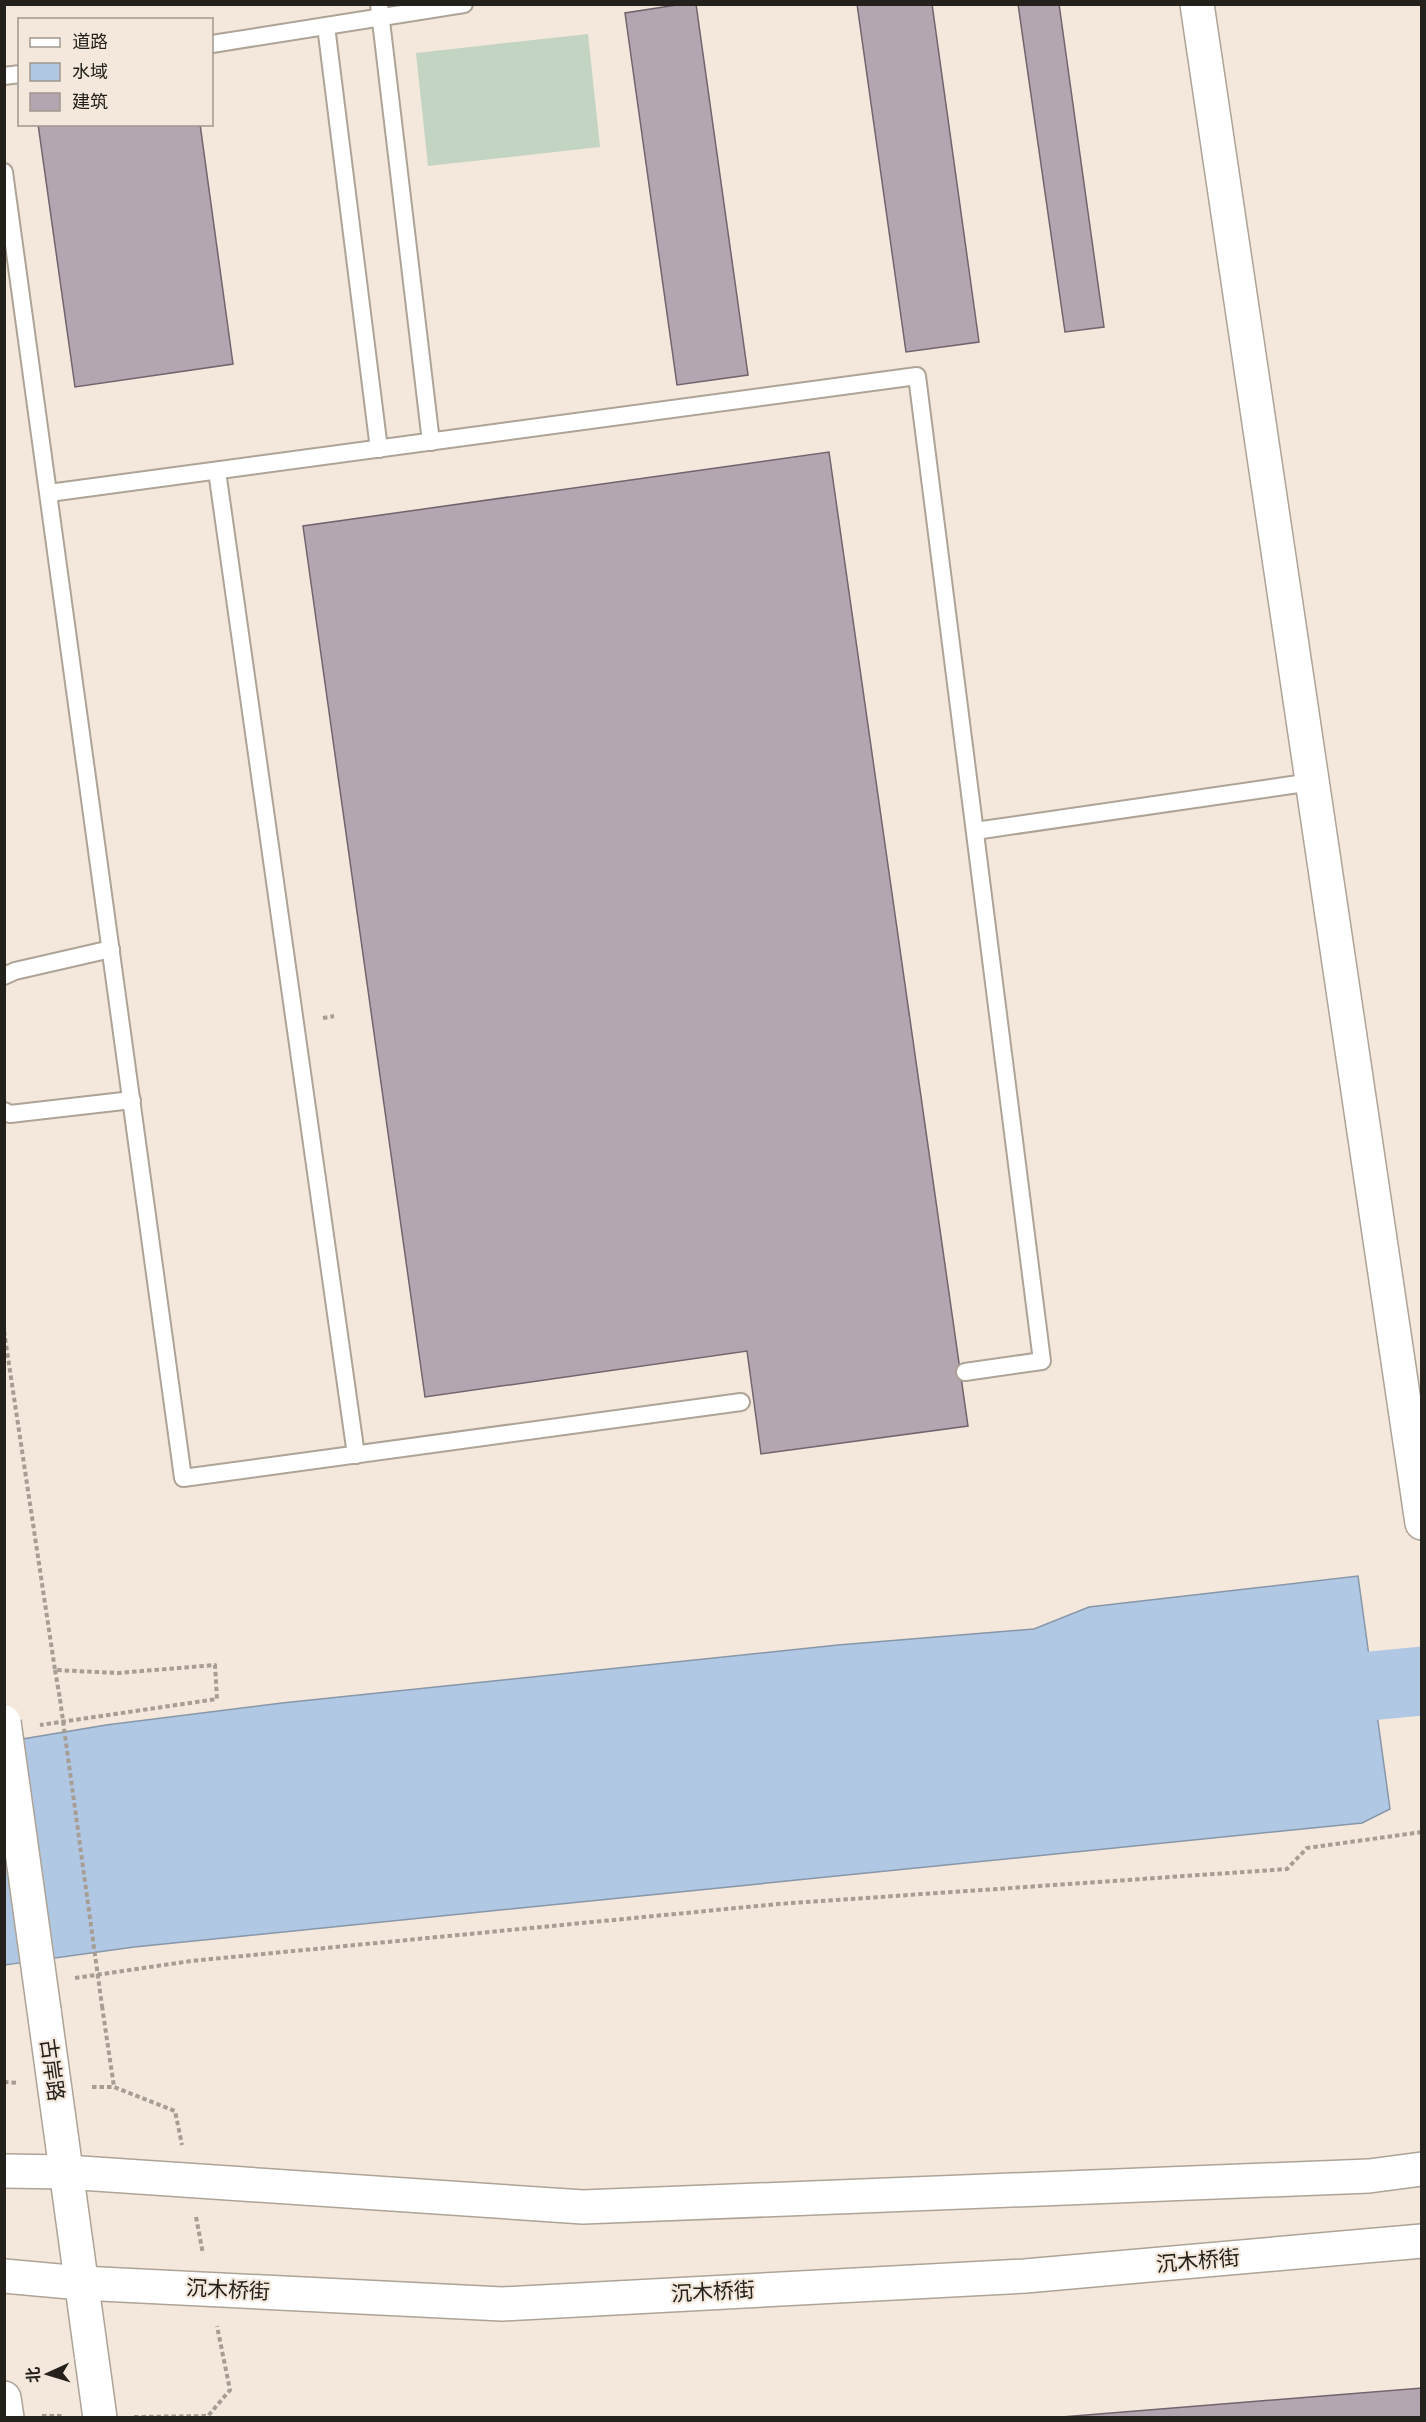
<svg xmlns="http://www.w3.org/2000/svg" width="1426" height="2422" viewBox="0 0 1426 2422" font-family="Karla,'Noto Sans SC',sans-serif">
<rect width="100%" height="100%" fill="#f3e8db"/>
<path fill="#c3d5c2" d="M588 34 600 147 428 166 416 53Z"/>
<path fill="#b1c8e4" stroke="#8796a8" stroke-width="1.5" d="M1358 1576 1390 1809 1362 1823 134 1947 5 1965V1742L106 1725 282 1703 838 1645 1034 1629 1089 1607Z"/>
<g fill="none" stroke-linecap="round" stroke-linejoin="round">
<path stroke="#b1c8e4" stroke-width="69" d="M1278 1695 1422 1681"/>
</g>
<g fill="#b3a6b1" stroke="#70646e" stroke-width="1.5">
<path d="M683 4H696L748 375 677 385 625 13Z"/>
<path d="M857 4H932L979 342 906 352Z"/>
<path d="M1018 4H1059L1104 327 1065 332Z"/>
<path d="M38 124H200L233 364 75 387Z"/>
<path d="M829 452 968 1426 761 1454 747 1351 425 1397 303 526Z"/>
<path d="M1422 2388V2418H1049Z"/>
</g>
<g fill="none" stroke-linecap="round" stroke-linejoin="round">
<defs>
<g id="service">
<path d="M379 4 431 442"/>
<path d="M326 26 379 449"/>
<path d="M212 44 464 4"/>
<path d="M4 76 20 74"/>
<path d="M4 172 183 1478 741 1402"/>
<path d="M217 471 356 1455"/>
<path d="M49 493 917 376 1042 1361 965 1372"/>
<path d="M975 831 1312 782"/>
<path d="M4 976 15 971 111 949"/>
<path d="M4 1111 10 1114 132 1100"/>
</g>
<g id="tertiary">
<path d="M1197 4 1422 1523"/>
<path d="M44 2010 100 2418"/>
<path d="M4 2171 66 2172 583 2207 1369 2176 1422 2169"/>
<path d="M4 2276 81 2283 502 2304 1025 2276 1422 2241"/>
<path d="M4 2398 7 2418"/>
</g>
</defs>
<use href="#service" stroke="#ada396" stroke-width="20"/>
<use href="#tertiary" stroke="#ada396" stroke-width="36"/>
<g stroke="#a69e94" stroke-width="4" stroke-dasharray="4.5 3" stroke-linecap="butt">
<path d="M323 1018 334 1016"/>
<path d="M4 1331 55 1670 118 1673 215 1665 217 1699 40 1725"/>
<path d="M55 1670 60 1699"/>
<path d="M75 1978 191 1961 778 1904 1287 1869 1307 1848 1422 1832"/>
<path d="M102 2006 114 2087"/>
<path d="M4 2082 19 2083"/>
<path d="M92 2087H114L175 2111 182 2145"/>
<path d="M196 2217 203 2254"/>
<path d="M42 2416H64"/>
<path d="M134 2417 208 2416 230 2390 217 2326"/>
</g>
<use href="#service" stroke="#fff" stroke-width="16"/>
<use href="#tertiary" stroke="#fff" stroke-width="33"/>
<defs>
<path id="tertiary-bridge" d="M4 1722 44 2010"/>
</defs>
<use href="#tertiary-bridge" stroke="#ada396" stroke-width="36" stroke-linecap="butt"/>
<path stroke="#a69e94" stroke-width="4" stroke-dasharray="4.5 3" stroke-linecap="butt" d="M60 1699 102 2006"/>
<use href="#tertiary-bridge" stroke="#fff" stroke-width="33"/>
</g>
<g text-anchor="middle" stroke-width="4.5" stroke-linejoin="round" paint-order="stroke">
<g font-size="21" fill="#24201b" stroke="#f3e8db">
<text transform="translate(52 2070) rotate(82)" y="7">古岸路</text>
<text transform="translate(1198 2261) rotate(-5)" y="7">沉木桥街</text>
<text transform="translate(228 2290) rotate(3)" y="7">沉木桥街</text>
<text transform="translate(713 2292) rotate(-3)" y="7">沉木桥街</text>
</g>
</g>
<rect width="1426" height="2422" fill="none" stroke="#24201b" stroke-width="12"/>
<rect x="18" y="18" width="195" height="108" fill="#f3e8db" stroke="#a0988e" stroke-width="1.5"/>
<rect x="30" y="38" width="30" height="9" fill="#ffffff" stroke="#a0988e" stroke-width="1.5"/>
<text x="72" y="48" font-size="18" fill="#24201b">道路</text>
<rect x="30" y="63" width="30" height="18" fill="#b1c8e4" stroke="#a0988e" stroke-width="1.5"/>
<text x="72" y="78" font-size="18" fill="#24201b">水域</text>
<rect x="30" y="93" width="30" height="18" fill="#b3a6b1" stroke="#a0988e" stroke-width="1.5"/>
<text x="72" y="108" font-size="18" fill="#24201b">建筑</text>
<g transform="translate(48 2374) rotate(266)" stroke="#f3e8db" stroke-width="4.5" paint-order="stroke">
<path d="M0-4.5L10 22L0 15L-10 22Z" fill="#24201b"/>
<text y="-9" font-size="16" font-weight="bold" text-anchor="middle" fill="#24201b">北</text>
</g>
</svg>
